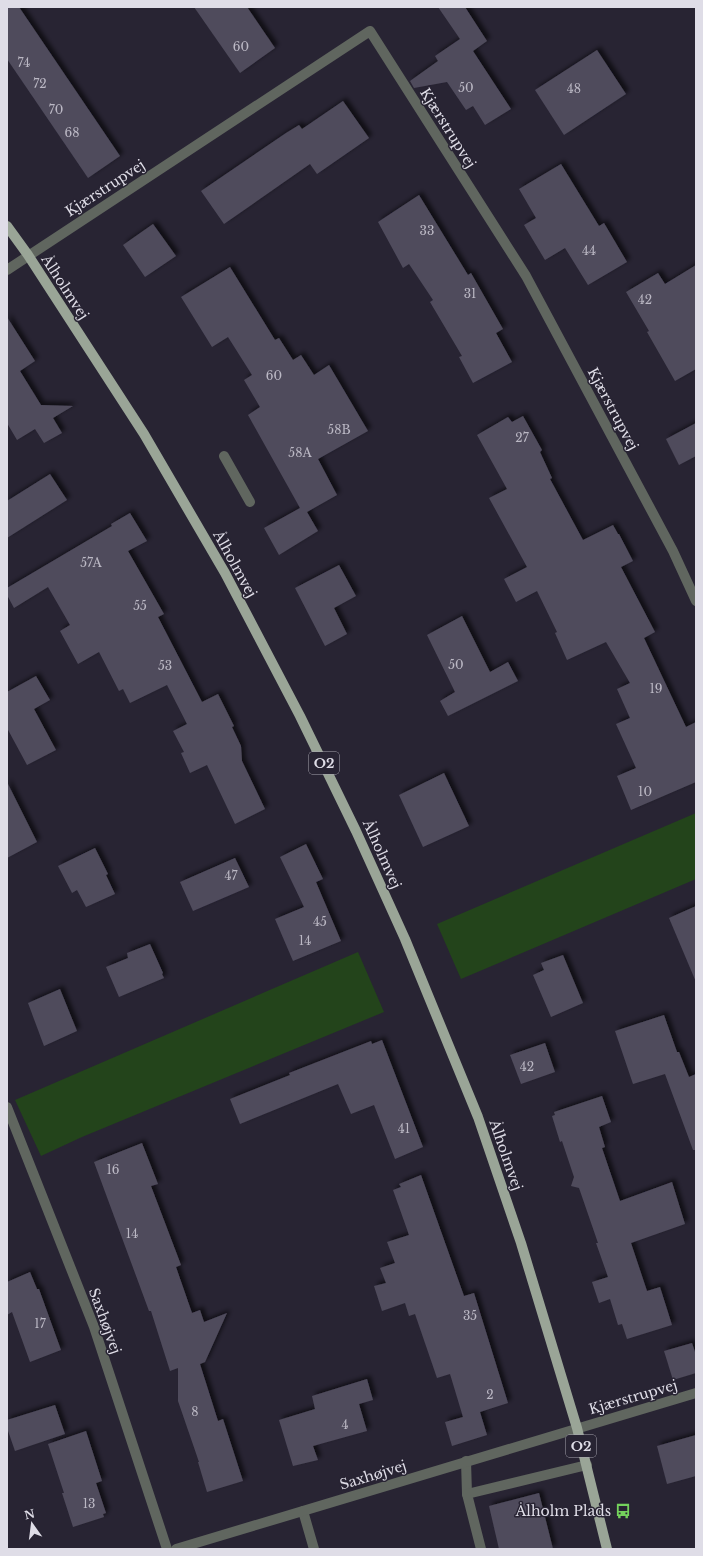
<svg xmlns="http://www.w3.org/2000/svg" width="703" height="1556" viewBox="0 0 703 1556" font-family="'Libre Baskerville',serif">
<defs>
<filter id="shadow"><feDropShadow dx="3.5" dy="-3.5" stdDeviation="2" flood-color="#0009"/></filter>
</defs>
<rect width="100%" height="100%" fill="#282433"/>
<g fill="#23441b">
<path d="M696 813V879L461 979 437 924Z"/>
<path d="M358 952 384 1012 82 1137 41 1156 15 1100Z"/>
</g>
<g fill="#4f4b5c" filter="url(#shadow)">
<path d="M7 7H19L120 156 88 178 7 59Z"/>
<path d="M194 7H247L275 48 240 73Z"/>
<path d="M438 7H465L487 41 473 51 511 109 485 125 473 106 466 110 447 82 414 88 410 81 438 61 435 56 460 39Z"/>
<path d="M597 50 626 94 564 135 535 90Z"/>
<path d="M343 101 369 138 317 174 310 164 224 224 201 191 286 133 299 125 302 129Z"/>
<path d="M561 164 599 226 604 223 627 262 588 285 565 248 545 260 524 225 536 218 519 189Z"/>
<path d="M419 195 468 275 471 273 503 329 496 333 512 362 473 383 459 357 462 356 430 302 433 300 409 264 403 268 378 222Z"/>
<path d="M153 224 176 256 145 277 123 245Z"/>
<path d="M696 265V369L675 381 647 332 649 331 626 292 658 273 665 284Z"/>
<path d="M230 267 275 340 279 338 293 360 301 355 314 375 329 365 368 431 318 459 337 495 307 512 318 531 279 555 264 528 300 508 248 415 260 407 244 380 252 375 228 337 212 347 181 297Z"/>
<path d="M7 317 35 361 20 371 41 405 73 406 53 418 62 433 44 443 35 429 17 440 7 423Z"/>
<path d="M523 416 542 450 540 452 552 478 550 479 583 540 613 525 618 534H619L633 561 621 567 655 632 644 638 686 727 696 722V782L631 810 617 776 636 768 616 724 630 718 617 689 630 683 606 642 567 660 555 633 557 632 537 591 516 602 504 579 527 567 489 498 507 489 477 435 508 417 512 422Z"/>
<path d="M696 423V456L679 465 666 439Z"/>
<path d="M50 474 67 500 7 538V501Z"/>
<path d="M130 513 147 541 128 551 164 614 158 617 202 702 218 694 234 726 232 727 241 746 242 761 265 809 235 824 207 765 190 773 181 753 184 752 173 731 187 724 167 685 130 703 123 689 119 691 99 652 78 664 60 631 70 625 48 587 14 608 7 595V588L112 526 111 524Z"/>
<path d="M339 565 356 596 334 608 347 634 325 646 295 588Z"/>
<path d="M462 616 490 672 508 662 518 681 448 716 440 701 455 692 427 635Z"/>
<path d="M36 676 50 700 34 709 56 750 27 765 7 728V692Z"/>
<path d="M444 773 469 826 423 847 399 795Z"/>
<path d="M7 782 37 842 7 858Z"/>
<path d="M306 844 323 879 316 882 341 941 293 961 275 919 304 907 280 857Z"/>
<path d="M95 848 108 874 106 875 115 894 86 907 77 890 72 893 58 866Z"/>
<path d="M235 858 249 887 193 911 180 882Z"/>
<path d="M696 906V982L669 918Z"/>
<path d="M150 944 163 973 162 974 164 978 119 997 106 967 128 958 127 953Z"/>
<path d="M563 955 583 1003 551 1017 533 975 544 970 541 963Z"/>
<path d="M60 989 77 1031 44 1046 28 1003Z"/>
<path d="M664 1015 677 1052H679L689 1077 696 1074V1150H693L665 1074 633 1084 615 1031Z"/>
<path d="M382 1040 423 1147 395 1159 374 1105 351 1114 338 1084 240 1124 230 1099 290 1075 289 1073 371 1041 372 1044Z"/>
<path d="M545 1043 555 1072 521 1084 510 1055Z"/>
<path d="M602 1096 611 1122 599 1127 605 1147 602 1148 620 1201 672 1182 685 1224 631 1243 647 1291 660 1287 672 1325 627 1339 622 1324 618 1325 610 1299 599 1303 592 1282 608 1277 596 1243H598L579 1188 571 1186 574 1177 562 1141 560 1142 552 1116 555 1115 554 1112Z"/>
<path d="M142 1143 158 1184 151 1186 181 1265 176 1267 192 1313 200 1310 204 1322 227 1313 205 1362 200 1364 218 1421 223 1419 243 1481 207 1492 198 1462H199L178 1401V1368L170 1371 151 1311H149L94 1162Z"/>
<path d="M421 1175 464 1296 474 1293 508 1403 480 1412 487 1435 452 1446 445 1422 463 1417 450 1374 437 1378 415 1314 409 1316 405 1303 382 1311 374 1286 386 1283 380 1268 395 1263 387 1242 409 1235 393 1190 401 1187 399 1184Z"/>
<path d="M30 1272 37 1289H39L61 1350 30 1362 12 1312 7 1315V1282Z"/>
<path d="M692 1343 696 1355V1373L673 1380 664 1351Z"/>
<path d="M367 1379 373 1400 359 1404 367 1431 313 1446 318 1460 293 1466 279 1420 315 1409 312 1396Z"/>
<path d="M55 1405 65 1434 15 1451 7 1428V1420Z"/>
<path d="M86 1431 102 1481 96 1483 106 1513 103 1514 104 1517 73 1527 62 1493H64L48 1444Z"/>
<path d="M696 1435V1476L667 1484 657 1446Z"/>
<path d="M539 1493 553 1549H499L489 1506Z"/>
</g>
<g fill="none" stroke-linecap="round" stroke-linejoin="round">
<g stroke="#60665f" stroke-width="10">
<path d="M7 270 370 31 526 276 673 551 696 601"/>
<path d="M224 456 250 502"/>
<path d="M7 1107 94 1327 167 1549"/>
<path d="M466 1461 467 1494"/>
<path d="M303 1511 314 1549"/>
<path d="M176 1549 696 1393"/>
<path d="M481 1549 467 1494 587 1465"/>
</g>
<path stroke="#9aa597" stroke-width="10" d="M7 226 28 255 144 434 225 573 300 716 356 831 405 939 478 1117 521 1243 577 1428 607 1549"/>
</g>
<defs>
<symbol id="bus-bare" viewBox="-9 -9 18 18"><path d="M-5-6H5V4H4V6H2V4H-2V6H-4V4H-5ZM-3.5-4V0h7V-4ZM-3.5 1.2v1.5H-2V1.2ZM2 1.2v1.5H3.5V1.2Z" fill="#74d25c" stroke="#282433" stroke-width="2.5" paint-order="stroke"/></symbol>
</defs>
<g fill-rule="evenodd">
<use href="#bus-bare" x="612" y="1500" width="22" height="22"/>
</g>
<g text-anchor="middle" stroke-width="3" stroke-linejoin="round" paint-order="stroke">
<g font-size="12" fill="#bbb8c4">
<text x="241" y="51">60</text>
<text x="24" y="67">74</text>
<text x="40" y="88">72</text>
<text x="466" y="92">50</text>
<text x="574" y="93">48</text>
<text x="56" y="114">70</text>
<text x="72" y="137">68</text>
<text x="427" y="235">33</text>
<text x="589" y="255">44</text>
<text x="470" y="298">31</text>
<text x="645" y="304">42</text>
<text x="274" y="380">60</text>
<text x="339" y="434">58B</text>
<text x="522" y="442">27</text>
<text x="300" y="457">58A</text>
<text x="91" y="567">57A</text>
<text x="140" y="610">55</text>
<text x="456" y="669">50</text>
<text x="165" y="670">53</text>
<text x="656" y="693">19</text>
<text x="645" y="796">10</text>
<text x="231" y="880">47</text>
<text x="320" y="926">45</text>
<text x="305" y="945">14</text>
<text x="527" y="1071">42</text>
<text x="404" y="1133">41</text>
<text x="113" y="1174">16</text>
<text x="132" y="1238">14</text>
<text x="470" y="1320">35</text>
<text x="40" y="1328">17</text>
<text x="490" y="1399">2</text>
<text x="195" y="1416">8</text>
<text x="345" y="1429">4</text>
<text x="89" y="1508">13</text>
</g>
<g fill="#282433" stroke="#a8a6b1" stroke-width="1">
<rect x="309" y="752" width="30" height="22" rx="3"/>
<rect x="566" y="1435" width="30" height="22" rx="3"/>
</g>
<g font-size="13" font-weight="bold" fill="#dfdde7">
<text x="324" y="768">O2</text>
<text x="581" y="1451">O2</text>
</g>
<g font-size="14" fill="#dfdde7" stroke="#282433">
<text transform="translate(448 128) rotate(58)" y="5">Kjærstrupvej</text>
<text transform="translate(105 188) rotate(-33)" y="5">Kjærstrupvej</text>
<text transform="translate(65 287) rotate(57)" y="5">Ålholmvej</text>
<text transform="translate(613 409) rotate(62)" y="5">Kjærstrupvej</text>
<text transform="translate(235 564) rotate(61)" y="5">Ålholmvej</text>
<text transform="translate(382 854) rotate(66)" y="5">Ålholmvej</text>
<text transform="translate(506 1155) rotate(71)" y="5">Ålholmvej</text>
<text transform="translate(105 1321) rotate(70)" y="5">Saxhøjvej</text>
<text transform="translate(633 1397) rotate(-16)" y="5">Kjærstrupvej</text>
<text transform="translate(373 1475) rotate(-17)" y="5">Saxhøjvej</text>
</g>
<g font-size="14" fill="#dfdde7" stroke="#282433" text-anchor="end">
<text x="611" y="1516">Ålholm Plads</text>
</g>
</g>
<rect width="703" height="1556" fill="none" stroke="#dfdde7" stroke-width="16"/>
<g transform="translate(32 1524) rotate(346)" stroke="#282433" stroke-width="3" paint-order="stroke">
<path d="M0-3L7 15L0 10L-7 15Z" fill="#dfdde7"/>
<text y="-6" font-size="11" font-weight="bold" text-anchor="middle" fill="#dfdde7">N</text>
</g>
</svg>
